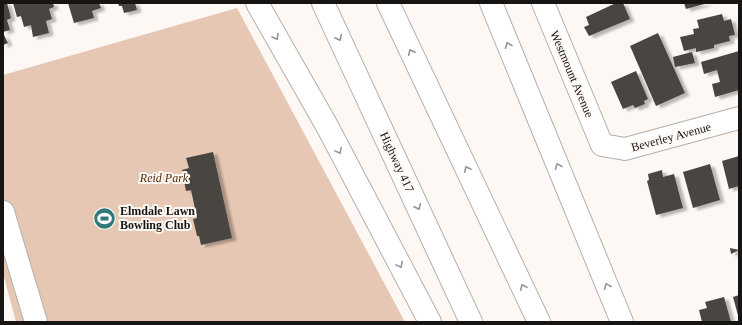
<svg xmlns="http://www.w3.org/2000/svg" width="742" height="325" viewBox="0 0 742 325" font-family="Georgia,serif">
<defs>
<filter id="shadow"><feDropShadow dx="4.5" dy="2.5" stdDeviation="1" flood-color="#0004"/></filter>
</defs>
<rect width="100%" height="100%" fill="#fdf8f4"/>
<path fill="#e6c7b3" d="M237 8 405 322H16L3 273V75Z"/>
<g fill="#484441" filter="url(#shadow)">
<path d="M3 3H7L11 18 7 20 10 30 3 32Z"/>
<path d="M13 3H53L54 7 49 9 52 19 46 21 49 33 33 37 31 25 24 27 21 16 17 17Z"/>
<path d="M68 3H99L101 8 92 11 94 18 74 23Z"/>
<path d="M118 3H135L137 10 124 13 122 6H119Z"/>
<path d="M616 3H623L630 19 589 36 584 27 589 25 586 17Z"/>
<path d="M684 3H708L686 9Z"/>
<path d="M722 14 724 21 731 19 735 35 729 36 730 41 714 45V48L696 52V48L684 51 680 37 694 34 693 29 699 28 697 20Z"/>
<path d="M3 33 8 43 3 45Z"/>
<path d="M658 33 685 93 656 106 630 46Z"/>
<path d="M739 51V90L715 97 712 84 720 82 717 70 704 74 701 62Z"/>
<path d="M692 52 695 63 675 67 673 57Z"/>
<path d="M636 71 648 99 644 101 645 104 635 108 633 105 623 109 611 82Z"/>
<path d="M213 152 232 238 201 245 199 236H197L193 219 197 218 191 190 186 191 182 170 189 168 186 158Z"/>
<path d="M739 156V186L729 189 722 161Z"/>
<path d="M710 164 720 200 693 208 683 172Z"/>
<path d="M662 170 663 177 674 174 683 208 656 215 647 181 649 180 648 174Z"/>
<path d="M730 248 739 250 731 254Z"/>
<path d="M739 295V319L733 297Z"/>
<path d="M724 297 731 322H702L699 310 707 308 705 302Z"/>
</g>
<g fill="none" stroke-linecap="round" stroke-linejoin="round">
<defs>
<g id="minor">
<path d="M543 3 602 145 625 149 739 118"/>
<path d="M3 212 36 322"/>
</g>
<g id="highway">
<path d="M257 3 327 126 430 322"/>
<path d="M323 3 471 322"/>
<path d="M388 3 539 322"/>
<path d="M491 3 622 322"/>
</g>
</defs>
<use href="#minor" stroke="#b5afac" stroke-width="24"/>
<use href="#highway" stroke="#b5afac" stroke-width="24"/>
<use href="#minor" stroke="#fff" stroke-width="22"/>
<use href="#highway" stroke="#fff" stroke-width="22"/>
</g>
<defs><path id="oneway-chevron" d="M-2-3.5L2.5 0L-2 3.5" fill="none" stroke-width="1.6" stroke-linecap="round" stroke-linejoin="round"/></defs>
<g stroke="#979695">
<use href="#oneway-chevron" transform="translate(276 37) rotate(61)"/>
<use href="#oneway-chevron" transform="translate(339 38) rotate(65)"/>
<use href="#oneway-chevron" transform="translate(508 45) rotate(-112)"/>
<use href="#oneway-chevron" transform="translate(411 52) rotate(-115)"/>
<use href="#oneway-chevron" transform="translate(339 151) rotate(62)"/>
<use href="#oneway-chevron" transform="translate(558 166) rotate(-112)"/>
<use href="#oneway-chevron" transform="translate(467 169) rotate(-115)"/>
<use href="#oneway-chevron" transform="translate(418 207) rotate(65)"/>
<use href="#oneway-chevron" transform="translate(400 265) rotate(62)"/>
<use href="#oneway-chevron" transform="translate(607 286) rotate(-112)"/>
<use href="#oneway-chevron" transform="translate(523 287) rotate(-115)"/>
</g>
<defs>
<symbol id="stadium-disc" viewBox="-11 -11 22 22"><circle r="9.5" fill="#307979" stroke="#fdf8f4"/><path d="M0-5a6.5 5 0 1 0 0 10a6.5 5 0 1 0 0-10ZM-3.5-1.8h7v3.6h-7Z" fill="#fff"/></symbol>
</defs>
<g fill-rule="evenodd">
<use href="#stadium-disc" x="92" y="206" width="25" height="25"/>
</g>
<g text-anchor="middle" stroke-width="4" stroke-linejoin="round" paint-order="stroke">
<g font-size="12" fill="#171514" stroke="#fdf8f4">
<text transform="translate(572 74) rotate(67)" y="4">Westmount Avenue</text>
<text transform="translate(671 137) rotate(-15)" y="4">Beverley Avenue</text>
<text transform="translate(397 162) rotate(65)" y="4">Highway 417</text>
</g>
<g font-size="12" font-style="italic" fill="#552902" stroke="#fdf8f4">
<text x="164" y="182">Reid Park</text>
</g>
<g font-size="12" font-weight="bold" fill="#171514" stroke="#fdf8f4" text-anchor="start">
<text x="120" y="215">Elmdale Lawn<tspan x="120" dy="14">Bowling Club</tspan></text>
</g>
</g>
<rect width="742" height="325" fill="none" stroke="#171514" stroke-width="8"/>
</svg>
